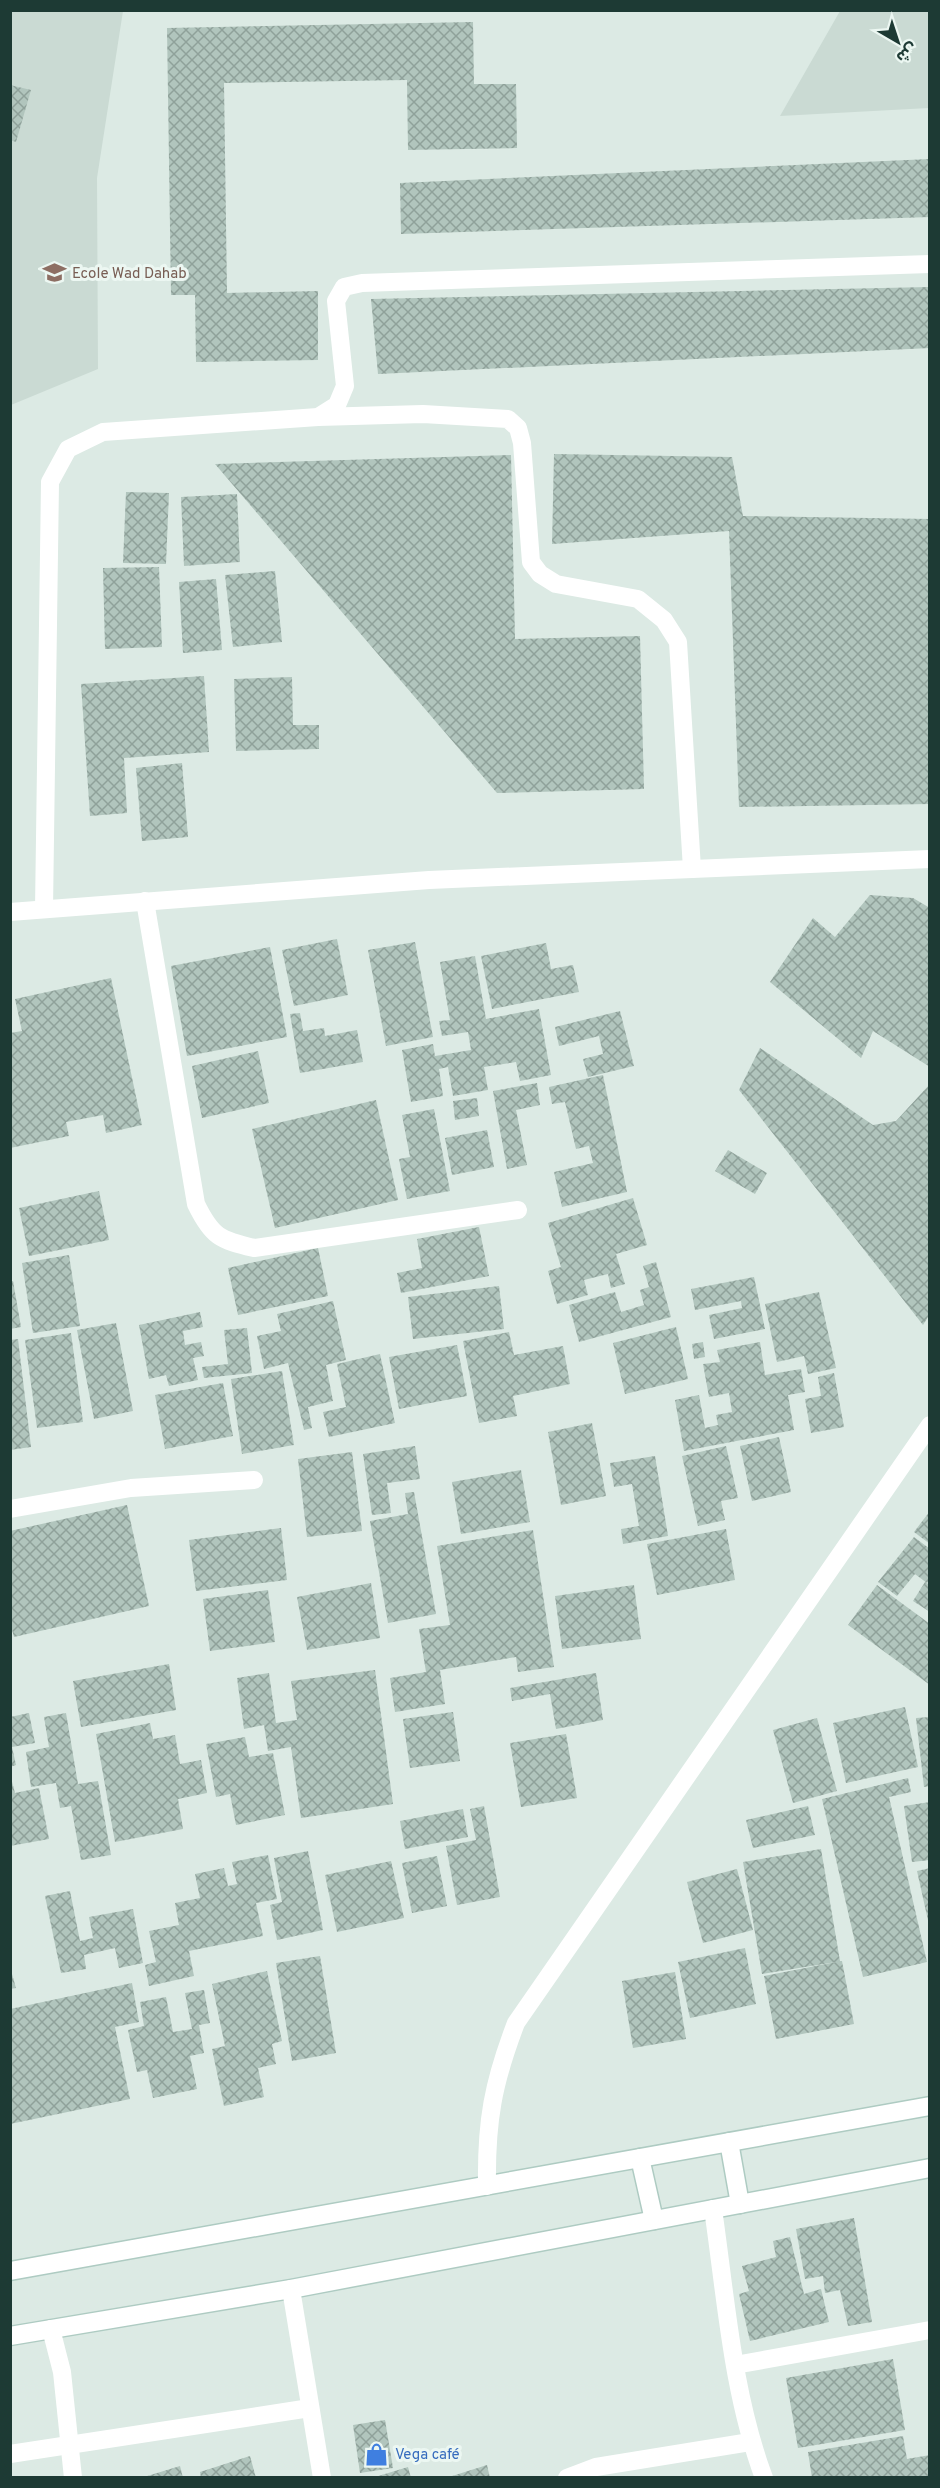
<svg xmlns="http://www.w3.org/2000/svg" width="940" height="2488" viewBox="0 0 940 2488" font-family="Overpass,'Noto Sans Arabic',sans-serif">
<defs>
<pattern id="building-cross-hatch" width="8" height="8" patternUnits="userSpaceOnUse" patternTransform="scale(1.5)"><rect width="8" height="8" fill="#b1c5bd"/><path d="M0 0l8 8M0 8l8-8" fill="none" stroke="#8fa19a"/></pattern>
</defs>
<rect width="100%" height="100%" fill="#dceae4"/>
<g fill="#cadad3">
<path d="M11 11H123L97 178 98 369 11 405Z"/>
<path d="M840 11H929V108L780 116Z"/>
</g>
<g fill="url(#building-cross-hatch)">
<path d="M473 22 474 84H516L517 148 408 150 407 80 224 83 227 293 318 291V360L196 362 195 295H171L167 28Z"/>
<path d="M10 85 31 90 16 142 10 140Z"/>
<path d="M930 159V217L401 234 400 183Z"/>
<path d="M930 287V348L378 374 371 299Z"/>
<path d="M554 454 732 457 743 516 930 519V804L739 807 729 531 552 544Z"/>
<path d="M511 455 515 639 640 636 644 789 497 793 215 464Z"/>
<path d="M126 492 169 493 166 564 123 563Z"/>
<path d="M237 494 240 562 184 566 181 497Z"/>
<path d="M159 567 162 647 105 649 103 568Z"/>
<path d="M275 571 282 642 233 647 225 575Z"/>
<path d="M216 579 222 650 183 653 179 582Z"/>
<path d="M204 676 209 752 124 758 127 813 90 816 81 684Z"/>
<path d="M292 677 293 725H319V749L236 751 234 679Z"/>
<path d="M182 763 188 837 142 841 136 768Z"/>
<path d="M870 895 913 898 930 908V1067L873 1031 861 1058 770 982 813 918 835 937Z"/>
<path d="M337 939 348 995 294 1006 282 950Z"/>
<path d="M415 942 433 1037 386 1046 368 950Z"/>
<path d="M546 943 551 969 573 965 579 992 492 1009 481 956Z"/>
<path d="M270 947 287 1037 187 1056 171 966Z"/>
<path d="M475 956 486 1019 539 1009 551 1075 520 1081 516 1062 484 1067 488 1090 453 1096 448 1067 439 1069 443 1096 411 1102 402 1050 433 1044 435 1056 471 1050 468 1032 442 1036 439 1021 450 1020 440 962Z"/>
<path d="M111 978 142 1125 106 1133 103 1115 66 1122 69 1136 10 1148V1033L22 1031 15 999Z"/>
<path d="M620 1011 634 1066 588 1077 583 1059 603 1054 599 1036 559 1046 555 1027Z"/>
<path d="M300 1013 303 1031 324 1028 325 1036 357 1030 363 1062 300 1073 290 1014Z"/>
<path d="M760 1048 873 1125 896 1121 930 1084V1314L923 1325 739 1090Z"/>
<path d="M258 1051 269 1103 202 1118 192 1066Z"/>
<path d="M603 1075 627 1192 562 1207 554 1172 593 1163 589 1146 576 1149 565 1102 552 1104 549 1087Z"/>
<path d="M537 1083 540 1105 516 1110 527 1165 507 1169 493 1091Z"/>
<path d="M477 1098 479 1116 455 1120 453 1101Z"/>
<path d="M376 1100 398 1200 275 1228 252 1129Z"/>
<path d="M434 1109 450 1191 407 1199 399 1159 410 1157 402 1115Z"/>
<path d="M487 1130 494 1167 452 1175 445 1138Z"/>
<path d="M728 1150 767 1173 755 1194 715 1171Z"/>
<path d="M99 1191 109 1240 29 1256 19 1208Z"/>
<path d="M633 1198 647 1245 616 1254 625 1284 611 1288 608 1274 584 1280 588 1295 557 1304 548 1271 561 1267 548 1223Z"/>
<path d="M479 1227 489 1276 401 1293 397 1273 422 1268 417 1239Z"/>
<path d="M318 1248 328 1296 238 1315 228 1268Z"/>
<path d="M69 1255 80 1326 33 1333 22 1263Z"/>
<path d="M656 1262 671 1317 579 1342 569 1305 615 1292 621 1312 644 1305 640 1290 649 1287 643 1266Z"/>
<path d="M754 1277 765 1329 714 1339 709 1315 742 1308 741 1301 695 1310 691 1289Z"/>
<path d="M10 1281H13L21 1327 10 1329Z"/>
<path d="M499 1286 504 1329 413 1339 408 1297Z"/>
<path d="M819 1292 836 1368 808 1374 804 1356 777 1362 765 1304Z"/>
<path d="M333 1301 346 1360 326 1365 333 1401 308 1407 312 1428 304 1430 288 1363 264 1369 257 1336 281 1331 277 1314Z"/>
<path d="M200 1312 203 1327 183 1331 185 1345 201 1342 204 1356 193 1358 198 1380 169 1386 166 1375 149 1379 139 1325Z"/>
<path d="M116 1323 133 1411 94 1419 77 1330Z"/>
<path d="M676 1327 688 1379 625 1394 613 1343Z"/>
<path d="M247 1328 252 1373 204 1378 202 1367 228 1364 224 1330Z"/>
<path d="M509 1332 514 1355 563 1346 570 1384 513 1396 517 1416 479 1423 463 1341Z"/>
<path d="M71 1333 83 1422 37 1428 25 1340Z"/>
<path d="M18 1339 31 1447 10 1450V1340Z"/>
<path d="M703 1342 705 1357 694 1359 692 1344Z"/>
<path d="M760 1342 765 1375 801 1369 805 1392 788 1395 794 1430 684 1451 675 1400 699 1395 705 1428 718 1425 716 1415 732 1412 729 1393 709 1397 703 1364 720 1362 717 1350Z"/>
<path d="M457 1345 467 1396 399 1409 389 1357Z"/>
<path d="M380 1354 395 1423 329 1437 323 1412 346 1407 337 1364Z"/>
<path d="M282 1371 294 1445 242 1454 231 1379Z"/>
<path d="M834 1373 844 1427 811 1433 805 1399 821 1396 818 1377Z"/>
<path d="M223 1383 233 1436 165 1449 155 1395Z"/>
<path d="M592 1423 606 1496 561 1505 548 1432Z"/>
<path d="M779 1437 791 1492 752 1501 740 1446Z"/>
<path d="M415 1446 420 1479 387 1483 391 1513 372 1515 363 1454Z"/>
<path d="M726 1446 738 1498 721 1501 725 1520 698 1526 682 1456Z"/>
<path d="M352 1452 362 1531 307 1537 298 1459Z"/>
<path d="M655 1456 668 1536 623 1544 621 1529 639 1526 632 1484 614 1487 610 1463Z"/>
<path d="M521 1470 530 1522 461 1534 452 1482Z"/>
<path d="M414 1492 436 1614 388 1623 370 1521 408 1514 405 1493Z"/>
<path d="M127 1505 149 1606 14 1637 10 1623V1531Z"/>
<path d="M930 1511V1544L914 1532Z"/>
<path d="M281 1528 287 1580 196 1591 189 1540Z"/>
<path d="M726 1529 735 1580 657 1595 647 1544Z"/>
<path d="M533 1530 554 1667 518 1672 516 1657 440 1670 445 1704 395 1712 390 1678 426 1672 419 1629 450 1625 437 1546Z"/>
<path d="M914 1537 930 1549V1580L927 1583 915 1574 897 1596 878 1582Z"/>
<path d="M925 1582 930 1585V1612L913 1601Z"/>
<path d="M371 1583 380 1638 307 1650 297 1597Z"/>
<path d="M634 1585 641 1639 562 1649 555 1596Z"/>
<path d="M877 1585 930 1624V1685L848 1625Z"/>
<path d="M268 1590 275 1642 210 1651 203 1599Z"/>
<path d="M169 1664 176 1710 81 1727 73 1681Z"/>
<path d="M375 1670 393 1804 301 1818 291 1747 268 1751 264 1725 244 1729 237 1678 269 1673 276 1723 297 1720 291 1681Z"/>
<path d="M596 1673 603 1720 556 1729 550 1694 512 1701 510 1688Z"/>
<path d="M905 1707 918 1767 846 1783 833 1723Z"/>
<path d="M453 1712 460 1761 410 1768 403 1719Z"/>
<path d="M29 1713 35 1743 12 1747 16 1765 10 1767V1717Z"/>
<path d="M66 1713 78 1784 98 1781 111 1855 81 1860 71 1806 60 1808 56 1783 31 1787 26 1752 49 1747 44 1717Z"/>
<path d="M930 1717V1786L924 1787 916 1718Z"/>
<path d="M817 1718 837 1791 793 1803 773 1730Z"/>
<path d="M150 1723 153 1739 175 1735 180 1764 201 1760 207 1793 178 1799 183 1829 115 1842 96 1734Z"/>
<path d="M566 1734 577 1798 521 1807 510 1743Z"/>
<path d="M245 1737 249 1757 273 1753 285 1815 236 1825 230 1794 216 1797 206 1744Z"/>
<path d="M10 1774 15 1793 39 1788 49 1839 10 1846Z"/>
<path d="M908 1778 911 1792 889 1797 927 1962 863 1977 822 1799Z"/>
<path d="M930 1802V1860L912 1862 904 1806Z"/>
<path d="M484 1806 500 1897 457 1905 446 1846 476 1840 470 1809Z"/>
<path d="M808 1806 815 1835 753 1848 746 1820Z"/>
<path d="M463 1809 468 1837 405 1849 400 1821Z"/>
<path d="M821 1849 840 1961H842L854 2024 776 2039 764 1976 836 1962 762 1974 743 1862Z"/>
<path d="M308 1851 323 1930 277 1940 270 1905 282 1902 274 1858Z"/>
<path d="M268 1855 277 1899 256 1903 263 1936 189 1951 194 1976 149 1986 145 1965 156 1962 149 1931 179 1925 175 1903 200 1898 195 1874 224 1868 228 1886 237 1884 232 1862Z"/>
<path d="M437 1856 447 1906 412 1913 402 1863Z"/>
<path d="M391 1861 404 1918 337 1932 325 1875Z"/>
<path d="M930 1868V1925H929L917 1871Z"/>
<path d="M737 1869 753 1930 703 1943 687 1882Z"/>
<path d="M70 1891 80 1941 93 1938 89 1917 133 1909 143 1963 119 1968 115 1948 84 1955 86 1969 61 1973 45 1896Z"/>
<path d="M745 1948 756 2004 690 2018 678 1962Z"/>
<path d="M320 1956 336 2053 292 2061 276 1963Z"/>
<path d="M10 1967 16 1988 10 1989Z"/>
<path d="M267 1971 282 2041 272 2044 276 2064 258 2068 264 2097 224 2106 212 2049 225 2046 212 1984Z"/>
<path d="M675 1972 686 2039 633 2048 622 1981Z"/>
<path d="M132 1983 139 2022 115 2027 130 2099 10 2124V2009Z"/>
<path d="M204 1990 210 2023 199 2025 204 2053 190 2056 197 2089 153 2098 147 2070 137 2072 128 2030 144 2026 140 2002 166 1997 173 2032 192 2029 185 1993Z"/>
<path d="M854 2218 872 2322 848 2326 840 2290 825 2293 823 2276 805 2279 796 2229Z"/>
<path d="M790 2237 804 2294 821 2289 829 2322 750 2341 739 2294 749 2291 742 2266 776 2257 773 2241Z"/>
<path d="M893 2359 905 2430 798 2448 786 2378Z"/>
<path d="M385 2420 393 2468 360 2473 353 2425Z"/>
<path d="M903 2436 907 2459 930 2455V2478H812L808 2452Z"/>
<path d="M250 2456 256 2478H201L200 2472Z"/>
<path d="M487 2465 490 2478H449V2477Z"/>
<path d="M180 2466 183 2478H144V2477Z"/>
<path d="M408 2467 411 2478H376L375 2477Z"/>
</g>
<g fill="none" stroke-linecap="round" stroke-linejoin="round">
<defs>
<g id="secondary">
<path d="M729 2142 740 2204"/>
<path d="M640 2158 654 2220"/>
<path d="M10 2271 930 2106"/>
<path d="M10 2336 291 2289 930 2168"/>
</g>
</defs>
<use href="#secondary" stroke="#aecbc2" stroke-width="21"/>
<g stroke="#fff" stroke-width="18">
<path d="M291 2289 322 2478"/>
<path d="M51 2329 62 2372 73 2478"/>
<path d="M10 2454 310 2408"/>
</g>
<g stroke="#fff" stroke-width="18">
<path d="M318 417 423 414 508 419 518 428 522 443 531 562 540 574 556 584 638 599 664 620 678 642 692 869"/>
<path d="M145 901 196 1204C212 1237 220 1240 254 1248L518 1210"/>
<path d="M44 909 50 482 68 449 103 432 318 417 337 405 345 386 336 301 344 287 362 283 930 264"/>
<path d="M10 912 429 880 930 859"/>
<path d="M10 1509 131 1488 254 1480"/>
<path d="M487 2186C486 2121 493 2083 516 2023L930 1425"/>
<path d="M713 2209C726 2298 732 2392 764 2478"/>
<path d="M735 2365 930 2330"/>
<path d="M567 2478 596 2467 750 2442"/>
</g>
<use href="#secondary" stroke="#fff" stroke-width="18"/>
</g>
<defs>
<symbol id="university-bare" viewBox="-9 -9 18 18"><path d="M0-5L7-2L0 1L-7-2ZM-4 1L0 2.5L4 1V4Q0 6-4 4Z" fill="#8d6e63" stroke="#ecf7f2" stroke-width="2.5" paint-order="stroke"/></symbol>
<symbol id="shop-bare" viewBox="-9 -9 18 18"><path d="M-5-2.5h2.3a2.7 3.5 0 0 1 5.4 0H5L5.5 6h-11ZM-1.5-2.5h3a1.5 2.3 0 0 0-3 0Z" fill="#3f7fe0" stroke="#ecf7f2" stroke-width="2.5" paint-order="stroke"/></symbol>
</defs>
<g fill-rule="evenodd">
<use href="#university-bare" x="38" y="256" width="33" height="33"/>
<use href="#shop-bare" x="360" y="2438" width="33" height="33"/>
</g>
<g text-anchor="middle" stroke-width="6" stroke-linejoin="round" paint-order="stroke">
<g font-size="15" fill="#785e54" stroke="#ecf7f2" text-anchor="start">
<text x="72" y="278">Ecole Wad Dahab</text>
</g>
<g font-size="15" fill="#366cbe" stroke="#ecf7f2" text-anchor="start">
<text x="395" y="2459">Vega café</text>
</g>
</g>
<rect width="940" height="2488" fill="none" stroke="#1d3a34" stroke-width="24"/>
<g transform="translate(898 42) rotate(141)" stroke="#ecf7f2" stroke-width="4.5" paint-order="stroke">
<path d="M0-4.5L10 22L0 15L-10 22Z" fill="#1d3a34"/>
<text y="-9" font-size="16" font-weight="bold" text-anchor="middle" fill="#1d3a34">ش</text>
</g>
</svg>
